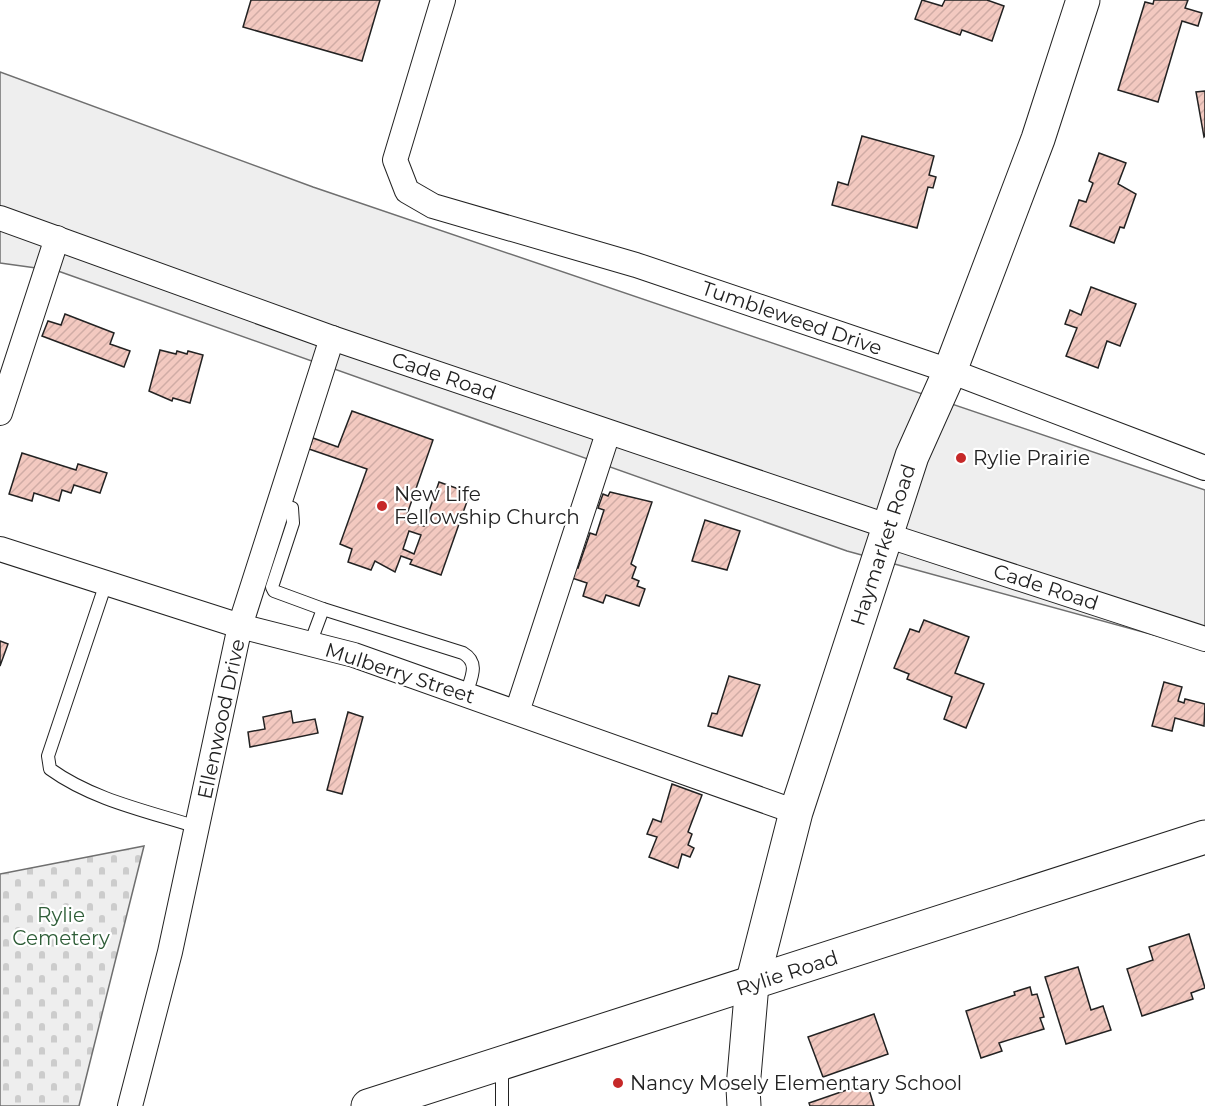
<svg xmlns="http://www.w3.org/2000/svg" width="1205" height="1106" viewBox="0 0 1205 1106" font-family="Montserrat,sans-serif">
<defs>
<pattern id="cemetery-stones" width="16" height="16" patternUnits="userSpaceOnUse" patternTransform="scale(1.5)"><rect width="16" height="16" fill="#eee"/><path d="M2 7V4a2 2 0 0 1 4 0v3zM10 15v-3a2 2 0 0 1 4 0v3z" fill="#ccc"/></pattern>
<pattern id="building-hatch" width="6" height="6" patternUnits="userSpaceOnUse" patternTransform="scale(1.5)"><rect width="6" height="6" fill="#f3c9c0"/><path d="M-1 1l2-2M0 6l6-6M5 7l2-2" fill="none" stroke="#d0aca5"/></pattern>
</defs>
<rect width="100%" height="100%" fill="#fff"/>
<path fill="#eee" stroke="#6f6f6f" stroke-width="1.5" d="M0 72 313 187 1205 490V649L847 551 58 271 0 263Z"/>
<path fill="url(#cemetery-stones)" stroke="#6f6f6f" stroke-width="1.5" d="M144 846 79 1106H0V874Z"/>
<g fill="url(#building-hatch)" stroke="#222" stroke-width="1.5" fill-rule="evenodd">
<path d="M251 0H380L362 61 243 27Z"/>
<path d="M922 0 942 6 945 0H987L1004 6 992 41 962 30 960 35 915 19Z"/>
<path d="M1154 0H1188L1185 8 1202 13 1198 26 1182 21 1158 102 1118 90 1145 2 1153 4Z"/>
<path d="M1205 91V136L1204 137 1196 92Z"/>
<path d="M862 136 934 156 929 175 936 177 933 188 928 187 917 228 832 205 838 182 848 185Z"/>
<path d="M1099 153 1126 163 1118 184 1136 194 1124 228 1120 227 1114 243 1070 226 1079 200 1086 202 1093 183 1089 181Z"/>
<path d="M1091 287 1136 304 1120 346 1107 341 1098 368 1066 356 1077 328 1065 324 1070 310 1081 315Z"/>
<path d="M65 314 114 333 110 344 130 351 124 367 42 336 48 321 61 325Z"/>
<path d="M160 350 176 354 177 351 187 354 188 351 203 355 190 403 173 398 172 401 149 391Z"/>
<path d="M352 411 433 440 405 520 424 526 439 482 470 493 441 575 410 564 412 560 401 556 395 572 375 561 371 570 348 562 352 549 340 544 367 469 309 449 313 438 338 447ZM409 531 421 535 414 554 403 549Z"/>
<path d="M22 453 76 470 78 464 107 473 100 493 74 485 71 493 62 490 59 501 34 493 32 501 9 494Z"/>
<path d="M610 492 652 502 631 564 636 567 632 578 639 581 637 586 645 589 639 606 606 595 603 603 583 596 587 583 566 576 570 566 578 568 590 533 596 535 604 510 598 508 603 494 608 496Z"/>
<path d="M705 520 740 531 727 570 692 561Z"/>
<path d="M924 620 969 637 955 673 984 684 966 728 944 719 952 697 907 679 909 674 894 668 910 629 919 632Z"/>
<path d="M0 641 8 644 0 666Z"/>
<path d="M729 676 760 685 742 736 708 726 712 713 717 714Z"/>
<path d="M1164 682 1182 687 1178 701 1184 703 1185 699 1205 704 1204 726 1175 718 1172 731 1152 726Z"/>
<path d="M291 711 293 723 315 719 318 733 250 747 248 732 265 729 263 717Z"/>
<path d="M348 712 363 717 342 794 327 790Z"/>
<path d="M672 784 702 795 688 832 692 834 688 845 694 848 690 857 682 854 678 868 649 857 657 837 647 834 653 819 661 822Z"/>
<path d="M1189 934 1205 988 1191 993 1193 999 1142 1016 1127 969 1153 960 1149 947Z"/>
<path d="M1078 967 1091 1010 1103 1006 1111 1030 1066 1044 1045 977Z"/>
<path d="M1030 987 1032 995 1037 994 1044 1017 1040 1018 1044 1029 999 1043 1002 1051 981 1058 966 1011 1015 995 1014 992Z"/>
<path d="M874 1014 888 1054 823 1077 808 1037Z"/>
<path d="M867 1083 874 1106H810L809 1103Z"/>
</g>
<g fill="none" stroke-linecap="round" stroke-linejoin="round">
<defs>
<g id="lane">
<path d="M279 504 292 508 293 523 272 587 274 591 323 609 463 653C480 663 471 678 466 694"/>
<path d="M106 583 48 756 50 769C93 800 147 811 197 827"/>
<path d="M310 644 323 609"/>
<path d="M502 1106V1065"/>
</g>
<g id="street">
<path d="M443 0 395 160 407 191 433 206 636 265 950 371 1205 468"/>
<path d="M0 218 332 338 890 527"/>
<path d="M0 413 57 238"/>
<path d="M886 535 1205 639"/>
<path d="M0 549 240 626 354 655 796 812"/>
<path d="M517 712 608 433"/>
<path d="M130 1106 170 952 240 626 332 338"/>
</g>
<g id="secondary">
<path d="M368 1106 1205 837"/>
<path d="M744 1106 743 1088 752 984 796 812 912 456 950 371 1038 139 1083 0"/>
</g>
</defs>
<use href="#lane" stroke="#222" stroke-width="14"/>
<use href="#street" stroke="#222" stroke-width="26"/>
<use href="#secondary" stroke="#222" stroke-width="35"/>
<use href="#lane" stroke="#fff" stroke-width="12"/>
<use href="#street" stroke="#fff" stroke-width="24"/>
<use href="#secondary" stroke="#fff" stroke-width="33"/>
</g>
<g fill="#c62828" stroke="#fff" stroke-width="2">
<circle cx="961" cy="458" r="6"/>
<circle cx="382" cy="506" r="6"/>
<circle cx="618" cy="1083" r="6"/>
</g>
<g text-anchor="middle" stroke-width="4.5" stroke-linejoin="round" paint-order="stroke">
<g font-size="20" fill="#222" stroke="#fff">
<text transform="translate(792 318) rotate(19)" y="7">Tumbleweed Drive</text>
<text transform="translate(444 376) rotate(19)" y="7">Cade Road</text>
<text transform="translate(883 545) rotate(-72)" y="7">Haymarket Road</text>
<text transform="translate(1046 587) rotate(18)" y="7">Cade Road</text>
<text transform="translate(400 673) rotate(18)" y="7">Mulberry Street</text>
<text transform="translate(221 719) rotate(-78)" y="7">Ellenwood Drive</text>
<text transform="translate(787 973) rotate(-18)" y="7">Rylie Road</text>
</g>
<g font-size="20" fill="#222" stroke="#fff" text-anchor="start">
<text x="973" y="465">Rylie Prairie</text>
<text x="394" y="501">New Life<tspan x="394" dy="23">Fellowship Church</tspan></text>
<text x="630" y="1090">Nancy Mosely Elementary School</text>
</g>
<g font-size="20" fill="#2f5e38" stroke="#fff">
<text x="61" y="922">Rylie<tspan x="61" dy="23">Cemetery</tspan></text>
</g>
</g>
</svg>
